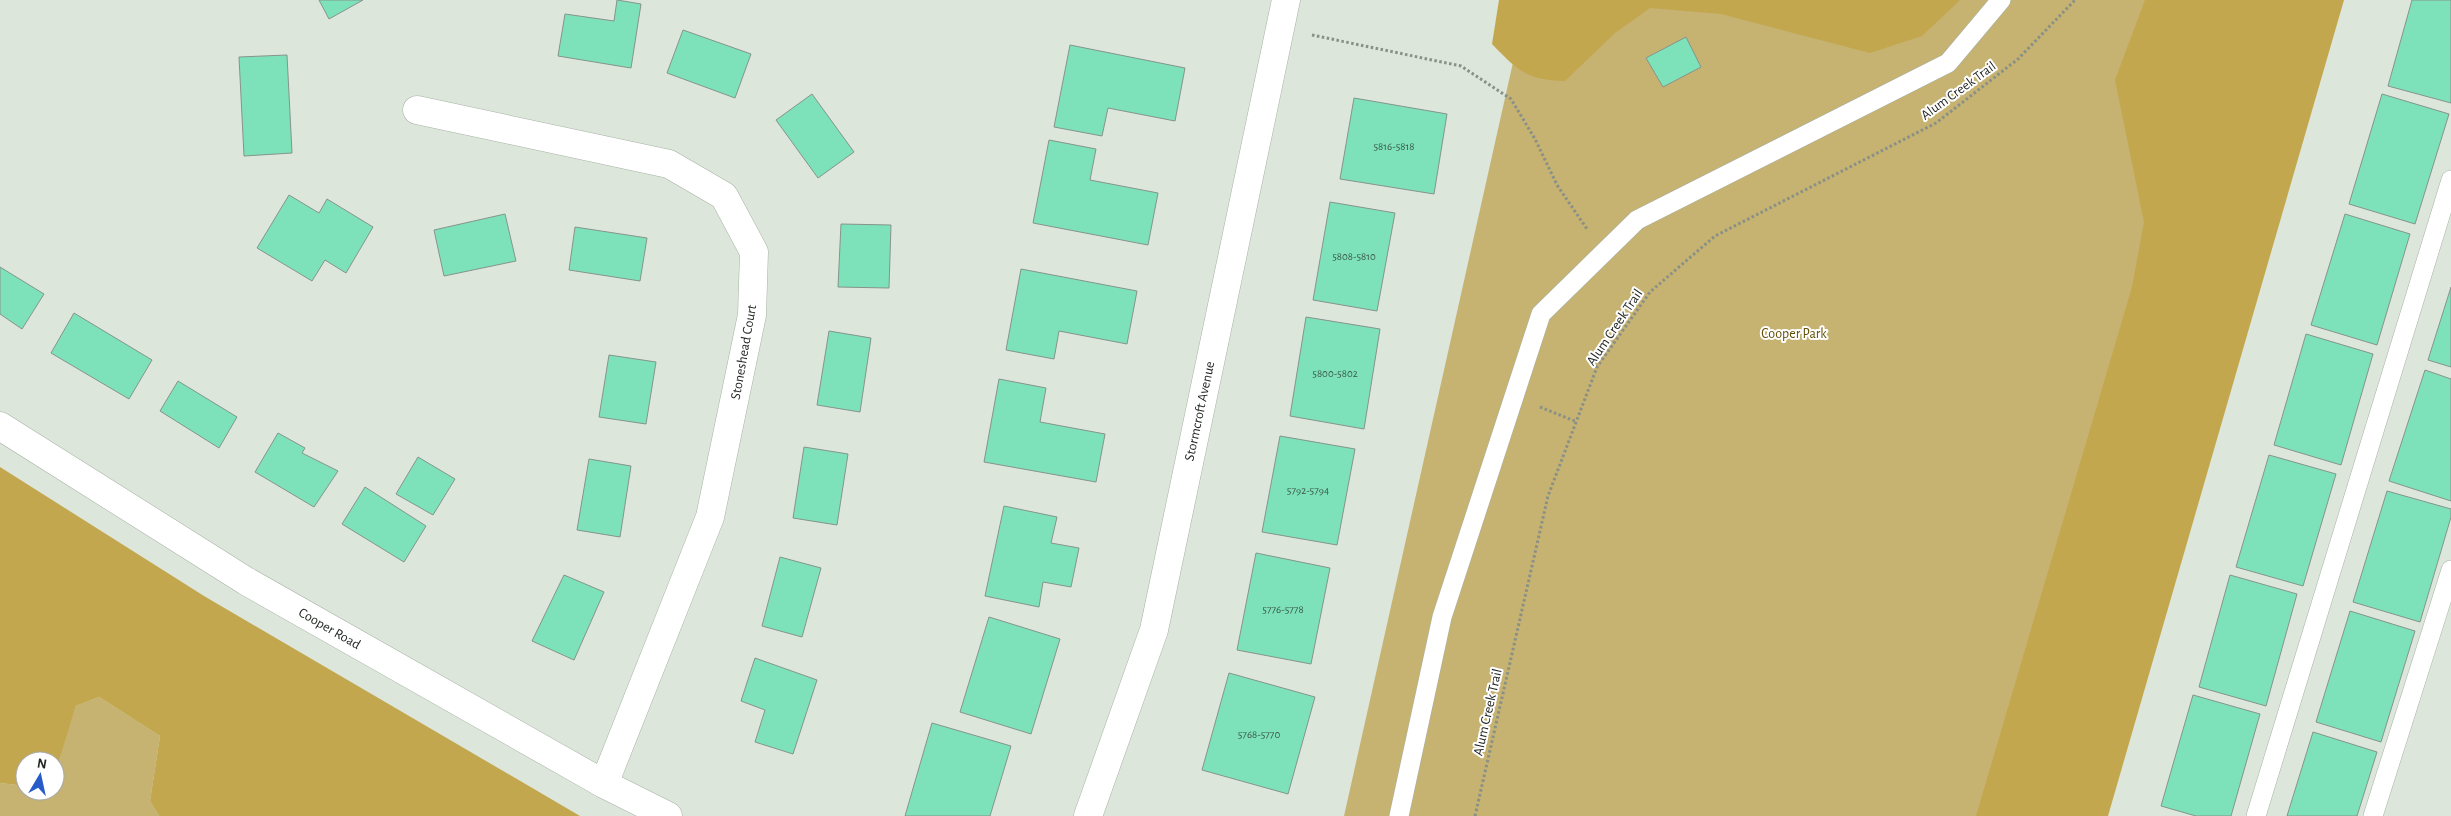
<svg xmlns="http://www.w3.org/2000/svg" width="2451" height="816" viewBox="0 0 2451 816" font-family="'Alegreya Sans',sans-serif">
<rect width="100%" height="100%" fill="#dce6da"/>
<g fill="#c6b271">
<path d="M1527 0H2232L1996 816H1344Z"/>
<path d="M99 697 160 736 150 801 159 816H0V783L25 786V791H55V767L76 706Z"/>
</g>
<g fill="#c3a74e">
<path d="M1499 0H1960L1922 36 1870 53 1721 14 1650 8 1615 33 1565 81C1527 80 1518 71 1492 44Z"/>
<path d="M2145 0H2344L2108 816H1976L2132 287 2144 222 2115 80Z"/>
<path d="M0 467 204 596 580 816H159L150 801 160 736 99 697 76 706 57 766 55 767V761H25V786L0 783Z"/>
</g>
<g fill="#7de2b9" stroke="#85948d">
<path d="M319 0H363L329 19Z"/>
<path d="M617 0 641 4 631 68 558 56 565 14 614 21Z"/>
<path d="M2412 0H2451V103L2388 86Z"/>
<path d="M683 30 751 54 735 98 667 73Z"/>
<path d="M1686 37 1701 67 1663 87 1646 58Z"/>
<path d="M1070 45 1185 68 1175 121 1108 108 1102 136 1054 127Z"/>
<path d="M287 55 292 153 244 156 239 57Z"/>
<path d="M812 94 854 152 818 178 776 120Z"/>
<path d="M2382 94 2449 114 2415 224 2349 204Z"/>
<path d="M1354 98 1447 114 1434 194 1340 179Z"/>
<path d="M1049 140 1096 149 1090 180 1158 193 1148 245 1033 223Z"/>
<path d="M289 195 319 213 327 199 373 227 346 273 325 260 312 281 257 248Z"/>
<path d="M1330 202 1395 213 1377 311 1313 300Z"/>
<path d="M505 214 516 261 444 276 434 230Z"/>
<path d="M2345 214 2410 234 2377 345 2311 325Z"/>
<path d="M841 224 891 225 889 288 838 287Z"/>
<path d="M575 227 647 238 640 281 569 270Z"/>
<path d="M0 267 44 294 22 329 0 314Z"/>
<path d="M1021 269 1137 291 1127 344 1059 331 1054 359 1006 350Z"/>
<path d="M2451 287V367L2428 360Z"/>
<path d="M74 313 152 360 129 399 51 353Z"/>
<path d="M1306 317 1380 329 1364 429 1290 416Z"/>
<path d="M829 331 871 338 860 412 817 405Z"/>
<path d="M2306 334 2373 354 2341 465 2274 445Z"/>
<path d="M609 355 656 362 646 424 599 417Z"/>
<path d="M2425 370 2451 379V501L2389 481Z"/>
<path d="M999 379 1046 388 1040 422 1105 434 1096 482 984 462Z"/>
<path d="M178 381 237 417 219 448 160 411Z"/>
<path d="M278 433 305 448 302 453 338 471 314 507 255 472Z"/>
<path d="M1280 436 1355 449 1337 545 1262 532Z"/>
<path d="M804 447 848 454 837 525 793 518Z"/>
<path d="M2269 455 2336 474 2303 586 2236 567Z"/>
<path d="M418 457 455 479 433 515 396 494Z"/>
<path d="M589 459 631 466 620 537 577 530Z"/>
<path d="M365 487 426 526 404 562 342 524Z"/>
<path d="M2387 491 2451 509V517L2420 622 2353 602Z"/>
<path d="M1004 506 1057 517 1051 543 1079 548 1071 587 1043 582 1039 607 985 596Z"/>
<path d="M1256 553 1330 568 1311 664 1237 650Z"/>
<path d="M780 557 821 568 802 637 762 626Z"/>
<path d="M564 575 604 592 574 660 532 641Z"/>
<path d="M2230 575 2297 594 2266 706 2199 687Z"/>
<path d="M2350 611 2415 631 2381 742 2316 722Z"/>
<path d="M989 617 1060 639 1031 734 960 712Z"/>
<path d="M755 658 817 680 793 754 755 742 765 710 741 701Z"/>
<path d="M1229 673 1315 697 1288 794 1202 770Z"/>
<path d="M2193 695 2260 714 2231 816H2196L2161 806Z"/>
<path d="M932 723 1011 746 990 816H905Z"/>
<path d="M2313 732 2377 752 2357 816H2287Z"/>
</g>
<g fill="none" stroke-linecap="round" stroke-linejoin="round">
<defs>
<g id="lane">
<path d="M1399 816 1442 617 1541 314 1637 220 1948 63 2001 0"/>
<path d="M2256 816 2451 180"/>
<path d="M2373 816 2451 570"/>
</g>
<g id="street">
<path d="M417 110 669 164 724 196 754 252 752 315 710 517 604 784"/>
<path d="M1088 816 1154 630 1286 0"/>
</g>
<path id="secondary" d="M0 426 246 581 604 784 668 816"/>
</defs>
<use href="#lane" stroke="#a8b2a6" stroke-width="20"/>
<use href="#street" stroke="#a8b2a6" stroke-width="29"/>
<use href="#secondary" stroke="#a8b2a6" stroke-width="29"/>
<g stroke="#889087" stroke-width="3" stroke-dasharray="2.5 2.5" stroke-linecap="butt">
<path d="M1312 35 1461 66 1511 99 1535 139 1557 185 1587 229"/>
<path d="M1540 407 1577 422"/>
<path d="M1475 816 1548 496 1597 367 1650 292 1715 236 1936 123 2018 59 2075 0"/>
</g>
<use href="#lane" stroke="#fff" stroke-width="19"/>
<use href="#street" stroke="#fff" stroke-width="28"/>
<use href="#secondary" stroke="#fff" stroke-width="28"/>
</g>
<g text-anchor="middle" stroke-width="4" stroke-linejoin="round" paint-order="stroke">
<g font-size="11" fill="#3a5648">
<text x="1394" y="150">5816-5818</text>
<text x="1354" y="260">5808-5810</text>
<text x="1335" y="377">5800-5802</text>
<text x="1308" y="494">5792-5794</text>
<text x="1283" y="613">5776-5778</text>
<text x="1259" y="738">5768-5770</text>
</g>
<g font-size="14" fill="#232723" stroke="#fff">
<text transform="translate(1958 90) rotate(-36)" y="5">Alum Creek Trail</text>
<text transform="translate(1614 327) rotate(-56)" y="5">Alum Creek Trail</text>
<text transform="translate(743 352) rotate(-80)" y="5">Stoneshead Court</text>
<text transform="translate(1199 411) rotate(-78)" y="5">Stormcroft Avenue</text>
<text transform="translate(330 628) rotate(30)" y="5">Cooper Road</text>
<text transform="translate(1487 712) rotate(-77)" y="5">Alum Creek Trail</text>
</g>
<g font-size="14" fill="#624f07" stroke="#fff">
<text x="1794" y="338">Cooper Park</text>
</g>
</g>
<g transform="translate(40 776) rotate(9)"><circle r="24" fill="#ffffff" stroke="#a7a9a7"/>
<path d="M0-4L9 19L0 12L-9 19Z" fill="#275bc9"/>
<text y="-8" font-size="14" font-weight="bold" text-anchor="middle" fill="#232723">N</text>
</g>
</svg>
